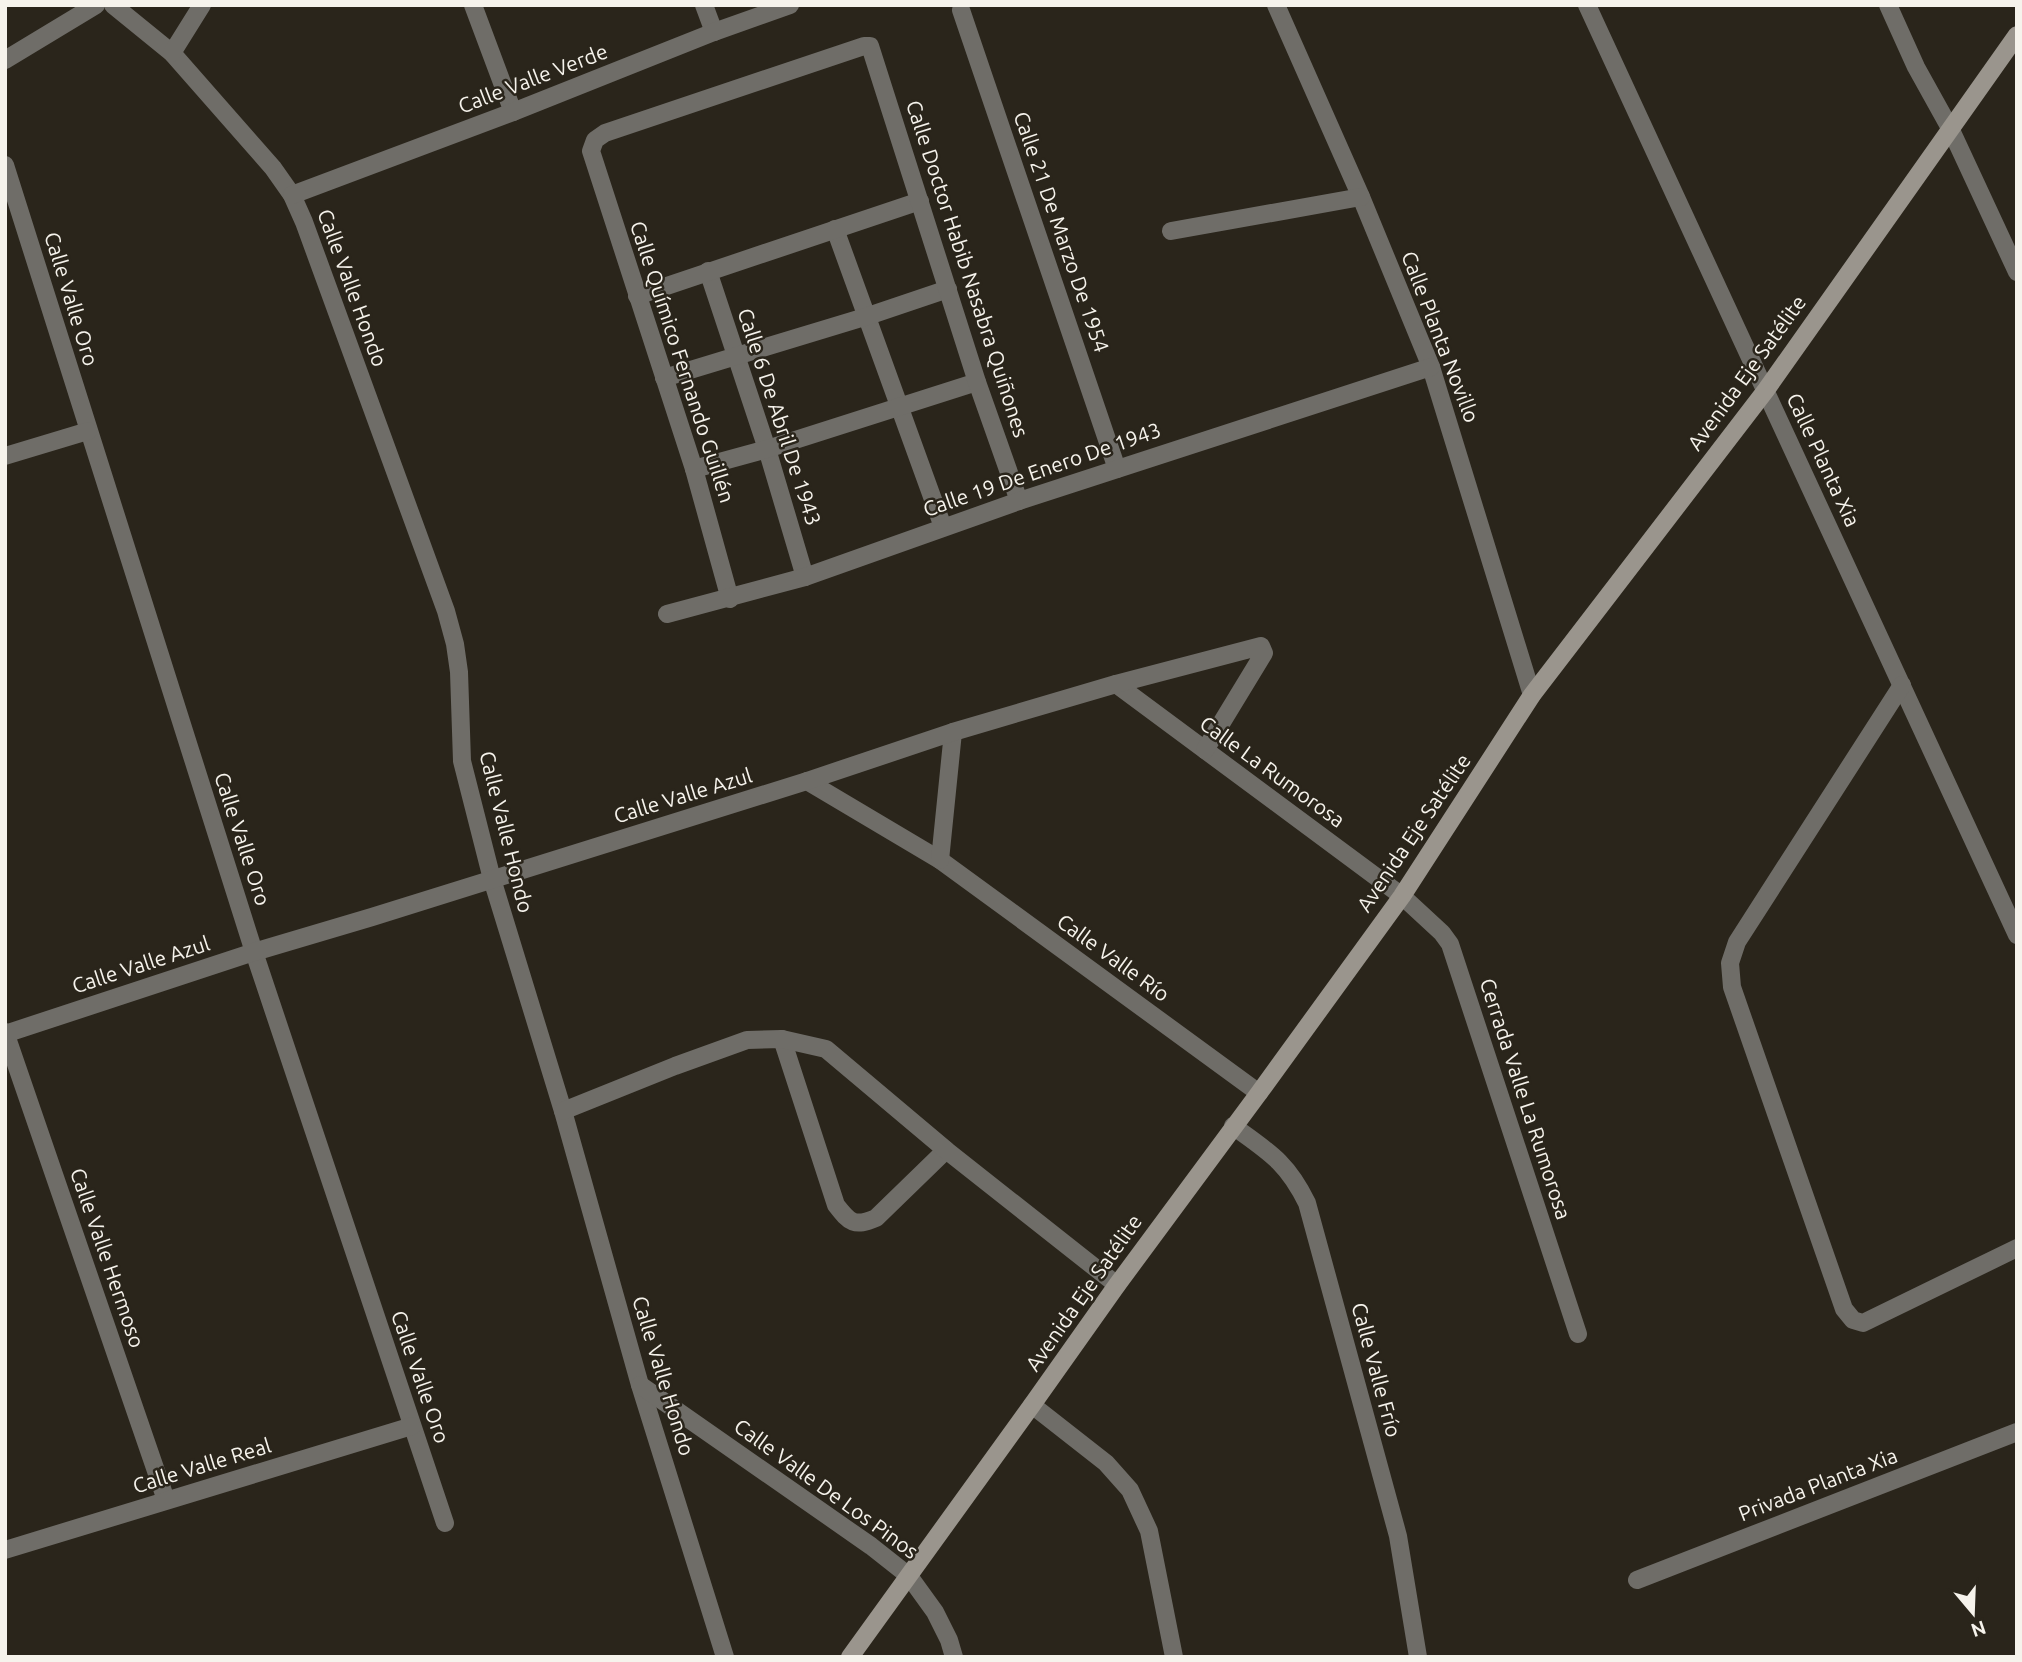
<svg xmlns="http://www.w3.org/2000/svg" width="2022" height="1662" viewBox="0 0 2022 1662" font-family="Ubuntu,sans-serif">
<rect width="100%" height="100%" fill="#2a251b"/>
<g fill="none" stroke-linecap="round" stroke-linejoin="round">
<g stroke="#6f6d68" stroke-width="18">
<path d="M113 5 172 53 273 168 292 195 304 222 446 611 455 644 459 672 462 761 492 879 563 1111 640 1385 725 1657"/>
<path d="M473 5 513 112"/>
<path d="M704 5 714 32"/>
<path d="M1276 5 1361 197 1431 367 1532 695"/>
<path d="M1587 5 2017 935"/>
<path d="M1888 5 1916 67 1951 130 2017 272"/>
<path d="M961 10 1117 469"/>
<path d="M172 53 202 5"/>
<path d="M5 60 96 5"/>
<path d="M5 165 254 952 445 1523"/>
<path d="M292 195 513 112 714 32 790 5"/>
<path d="M835 229 943 527"/>
<path d="M1171 231 1361 197"/>
<path d="M708 271 767 449 805 577"/>
<path d="M637 296 920 201"/>
<path d="M664 378 868 316 948 289"/>
<path d="M5 456 88 431"/>
<path d="M694 469 767 449 977 382"/>
<path d="M730 599 694 469 591 151 595 140 605 133 864 46H870L977 382 1019 501"/>
<path d="M667 614 805 577 1019 501 1431 367"/>
<path d="M1116 684 1402 896 1442 933 1450 944 1578 1334"/>
<path d="M1902 685 1737 942 1730 963 1732 987 1844 1309 1853 1320 1863 1323 2017 1248"/>
<path d="M807 781 940 860 1259 1093"/>
<path d="M940 860 953 732"/>
<path d="M5 1032 166 1500"/>
<path d="M5 1034 254 952 372 917 807 781 953 732 1116 684 1261 646 1264 653 1205 750"/>
<path d="M782 1039 836 1205C850 1223 854 1227 876 1218L946 1150"/>
<path d="M563 1111 675 1066 747 1040 782 1039 826 1049 946 1150 1117 1285"/>
<path d="M1233 1126C1269 1152 1287 1162 1307 1203L1398 1536 1418 1657"/>
<path d="M640 1385 871 1546 909 1576 935 1612 949 1640 954 1657"/>
<path d="M1032 1405 1106 1463 1130 1490 1149 1531 1174 1657"/>
<path d="M5 1550 412 1426"/>
<path d="M1637 1580 2017 1432"/>
</g>
<path stroke="#9a958d" stroke-width="18" d="M850 1657 1032 1405 1117 1285 1259 1093 1402 896 1532 695 1766 390 2017 35"/>
</g>
<g text-anchor="middle" stroke-width="5" stroke-linejoin="round" paint-order="stroke">
<g font-size="21" fill="#f6f3ec" stroke="#2a251b">
<text transform="translate(533 79) rotate(-21)" y="7">Calle Valle Verde</text>
<text transform="translate(1061 232) rotate(71)" y="7">Calle 21 De Marzo De 1954</text>
<text transform="translate(967 269) rotate(72)" y="7">Calle Doctor Habib Nasabra Quiñones</text>
<text transform="translate(352 288) rotate(70)" y="7">Calle Valle Hondo</text>
<text transform="translate(71 299) rotate(73)" y="7">Calle Valle Oro</text>
<text transform="translate(1440 337) rotate(69)" y="7">Calle Planta Novillo</text>
<text transform="translate(682 362) rotate(72)" y="7">Calle Químico Fernando Guillén</text>
<text transform="translate(1747 373) rotate(-54)" y="7">Avenida Eje Satélite</text>
<text transform="translate(779 417) rotate(72)" y="7">Calle 6 De Abril De 1943</text>
<text transform="translate(1823 460) rotate(65)" y="7">Calle Planta Xia</text>
<text transform="translate(1042 470) rotate(-19)" y="7">Calle 19 De Enero De 1943</text>
<text transform="translate(1272 772) rotate(36)" y="7">Calle La Rumorosa</text>
<text transform="translate(683 796) rotate(-17)" y="7">Calle Valle Azul</text>
<text transform="translate(506 832) rotate(76)" y="7">Calle Valle Hondo</text>
<text transform="translate(1414 833) rotate(-56)" y="7">Avenida Eje Satélite</text>
<text transform="translate(242 839) rotate(72)" y="7">Calle Valle Oro</text>
<text transform="translate(1113 958) rotate(36)" y="7">Calle Valle Río</text>
<text transform="translate(141 965) rotate(-18)" y="7">Calle Valle Azul</text>
<text transform="translate(1525 1099) rotate(72)" y="7">Cerrada Valle La Rumorosa</text>
<text transform="translate(107 1258) rotate(71)" y="7">Calle Valle Hermoso</text>
<text transform="translate(1084 1293) rotate(-55)" y="7">Avenida Eje Satélite</text>
<text transform="translate(1376 1370) rotate(75)" y="7">Calle Valle Frío</text>
<text transform="translate(663 1376) rotate(73)" y="7">Calle Valle Hondo</text>
<text transform="translate(420 1377) rotate(71)" y="7">Calle Valle Oro</text>
<text transform="translate(202 1466) rotate(-17)" y="7">Calle Valle Real</text>
<text transform="translate(1818 1485) rotate(-21)" y="7">Privada Planta Xia</text>
<text transform="translate(826 1489) rotate(36)" y="7">Calle Valle De Los Pinos</text>
</g>
</g>
<rect width="2022" height="1662" fill="none" stroke="#f6f3ec" stroke-width="14"/>
<g transform="translate(1973 1613) rotate(161)" stroke="#2a251b" stroke-width="5" paint-order="stroke">
<path d="M0-5L12 26L0 18L-12 26Z" fill="#f6f3ec"/>
<text y="-10" font-size="19" font-weight="bold" text-anchor="middle" fill="#f6f3ec">N</text>
</g>
</svg>
